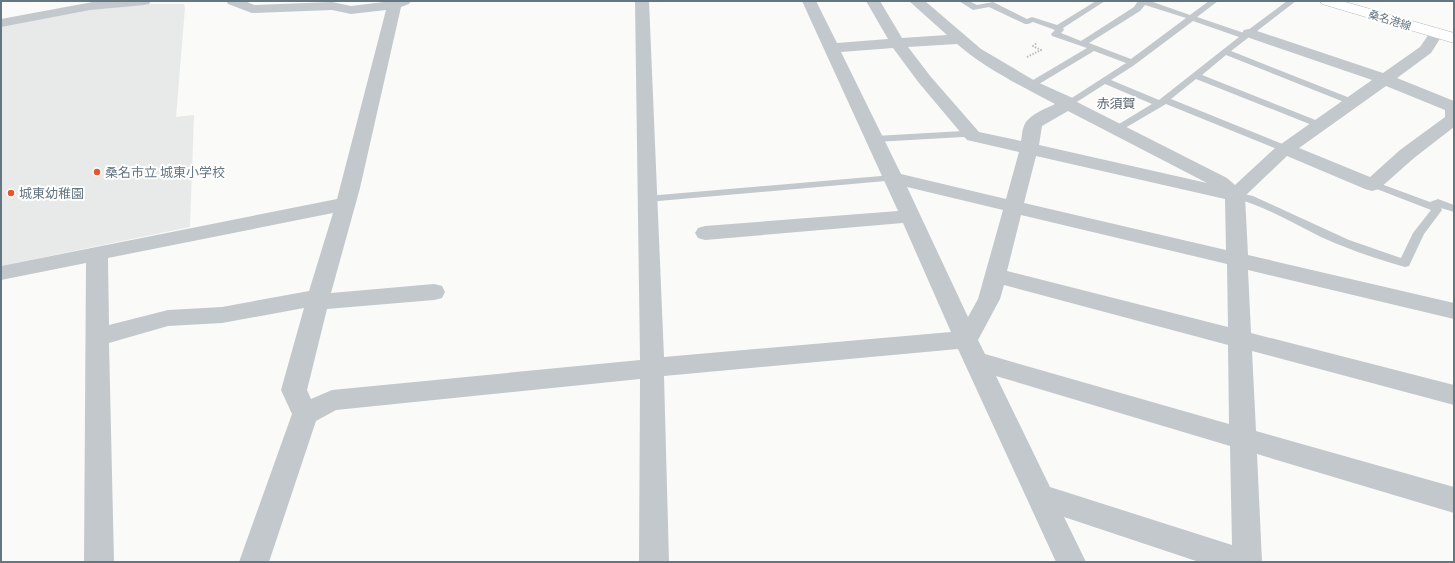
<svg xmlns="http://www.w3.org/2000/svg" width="1455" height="563" viewBox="0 0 1455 563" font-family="'Roboto Condensed','Noto Sans JP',sans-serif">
<rect width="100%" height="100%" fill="#fafaf8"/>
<path fill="#e8e9e9" d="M145 4H184L185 8 176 117 194 115 190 227 1 266V26L82 10Z"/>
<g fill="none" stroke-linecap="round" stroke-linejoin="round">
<defs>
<path id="secondary" d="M1320 1H1342L1454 33V43L1322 4Z"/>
</defs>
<use href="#secondary" stroke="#b3babf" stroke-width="1"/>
<path stroke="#bbbfc2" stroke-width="2" stroke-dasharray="1.5 1.5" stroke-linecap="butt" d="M1027 57 1041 50 1033 46 1037 43"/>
<g fill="#c3c8cc" fill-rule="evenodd">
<path d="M959 1H969L977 5 993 2 1027 19 1032 17 1057 25 1096 1H1105L1063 28 1064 30 1061 33 1081 41 1134 7 1138 1H1150L1190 15 1209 1H1218L1197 17 1244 33 1287 1H1296L1231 51 1355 100 1357 102 1352 105 1349 104 1226 55 1202 75 1323 123 1325 125 1323 127H1317L1196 79 1171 99 1290 147 1291 149 1290 151H1282L1166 104 1120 131H1114L1112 129 1114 127 1152 104 1105 84 1072 105 1069 106 1064 103 1126 63 1094 51 1034 87H1028L1027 85 1028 83 1087 48 1052 36 1051 34 1055 30 1033 22 1028 24H1025L989 7 973 10ZM1145 5 1186 18 1131 59 1089 43 1140 11ZM1193 21 1239 37 1159 100 1111 80 1133 66Z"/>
<path d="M963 131 976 134 978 136 973 139 963 137 875 142 870 139 875 136Z"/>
<path d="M893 175 897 176 898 178 897 180 647 202 642 199 647 196Z"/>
<path d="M1373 181 1430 202 1438 199 1454 205V212L1441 208 1442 210 1424 234 1409 266 1405 267C1376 259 1348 249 1321 237 1292 223 1263 205 1231 197L1230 195 1235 192 1253 196 1349 240 1401 258 1413 233 1431 210 1369 186 1368 184Z"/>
</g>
<g fill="#c3c8cc" fill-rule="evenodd">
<path d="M98 1H151L149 4 144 5 90 10 1 27V19Z"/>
<path d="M226 1H245L254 5 332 2 351 6 392 1H411L409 4 401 7 360 188 331 293 434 284 442 286 445 292 442 298 434 300 327 309 307 390 311 399 332 390 640 360 635 1H649L664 357 951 332 903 223 705 240 698 238 695 233 698 228 705 226 898 211 802 1H816L837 43 888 39 866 1H880L902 38 947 35 909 1H925L981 49 1037 82 1075 99 1077 102 1227 178 1235 185 1274 149 1372 80 1244 36 1242 33 1244 30 1249 29 1254 30 1383 73 1420 47 1431 31 1436 30 1441 31 1443 34 1431 53 1397 78 1454 101V127L1414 158 1379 189 1372 191 1365 189 1287 156 1245 196 1248 255 1454 303V319L1248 270 1251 333 1454 385V405L1252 351 1256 431 1454 487V513L1257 454 1262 562H1199L1064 517 1086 562H1056L958 349 664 376 669 562H639L640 379 336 410 316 421 269 562H239L292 414 281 390 304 308 222 323 168 326 109 343 114 562H84L86 263 1 280V266L337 199 386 10 351 14 332 10 252 13 228 4ZM957 44C986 69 1021 86 1055 104 1045 109 1028 115 1024 126 1022 130 1022 136 1021 141L979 132 931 77 908 47ZM893 48 919 83 967 140 1019 152 1006 199 901 174 841 52ZM1386 86 1445 110V117L1400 150 1370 177 1299 148ZM1068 111 1207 183 1039 145 1042 126ZM1036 156 1225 199 1226 250 1024 203ZM907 187 1003 210 978 299 968 317ZM333 213 309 291 222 307 168 310 109 325 108 258ZM1021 215 1227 264 1228 327 1007 271ZM1004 285 1228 345 1229 424 985 354 978 340 1000 299ZM996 376 1230 446 1232 545 1050 487Z"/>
</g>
<use href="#secondary" fill="#fff" fill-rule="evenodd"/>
</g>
<g fill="#e4572e" stroke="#fff" stroke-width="1.5">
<circle cx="97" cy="172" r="4"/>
<circle cx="11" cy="193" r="4"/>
</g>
<g text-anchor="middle" stroke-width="4" stroke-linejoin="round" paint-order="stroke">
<g font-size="11" fill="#657683" stroke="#fff">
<text transform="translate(1390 20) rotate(17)" y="4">桑名港線</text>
</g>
<g font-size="13" fill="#57646e" stroke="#fff">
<text x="1116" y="108">赤須賀</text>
</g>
<g font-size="13" fill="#657683" stroke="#fff" text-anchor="start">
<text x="105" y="177">桑名市立 城東小学校</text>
<text x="19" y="198">城東幼稚園</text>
</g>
</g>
<rect width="1455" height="563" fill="none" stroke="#657683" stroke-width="4"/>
</svg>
